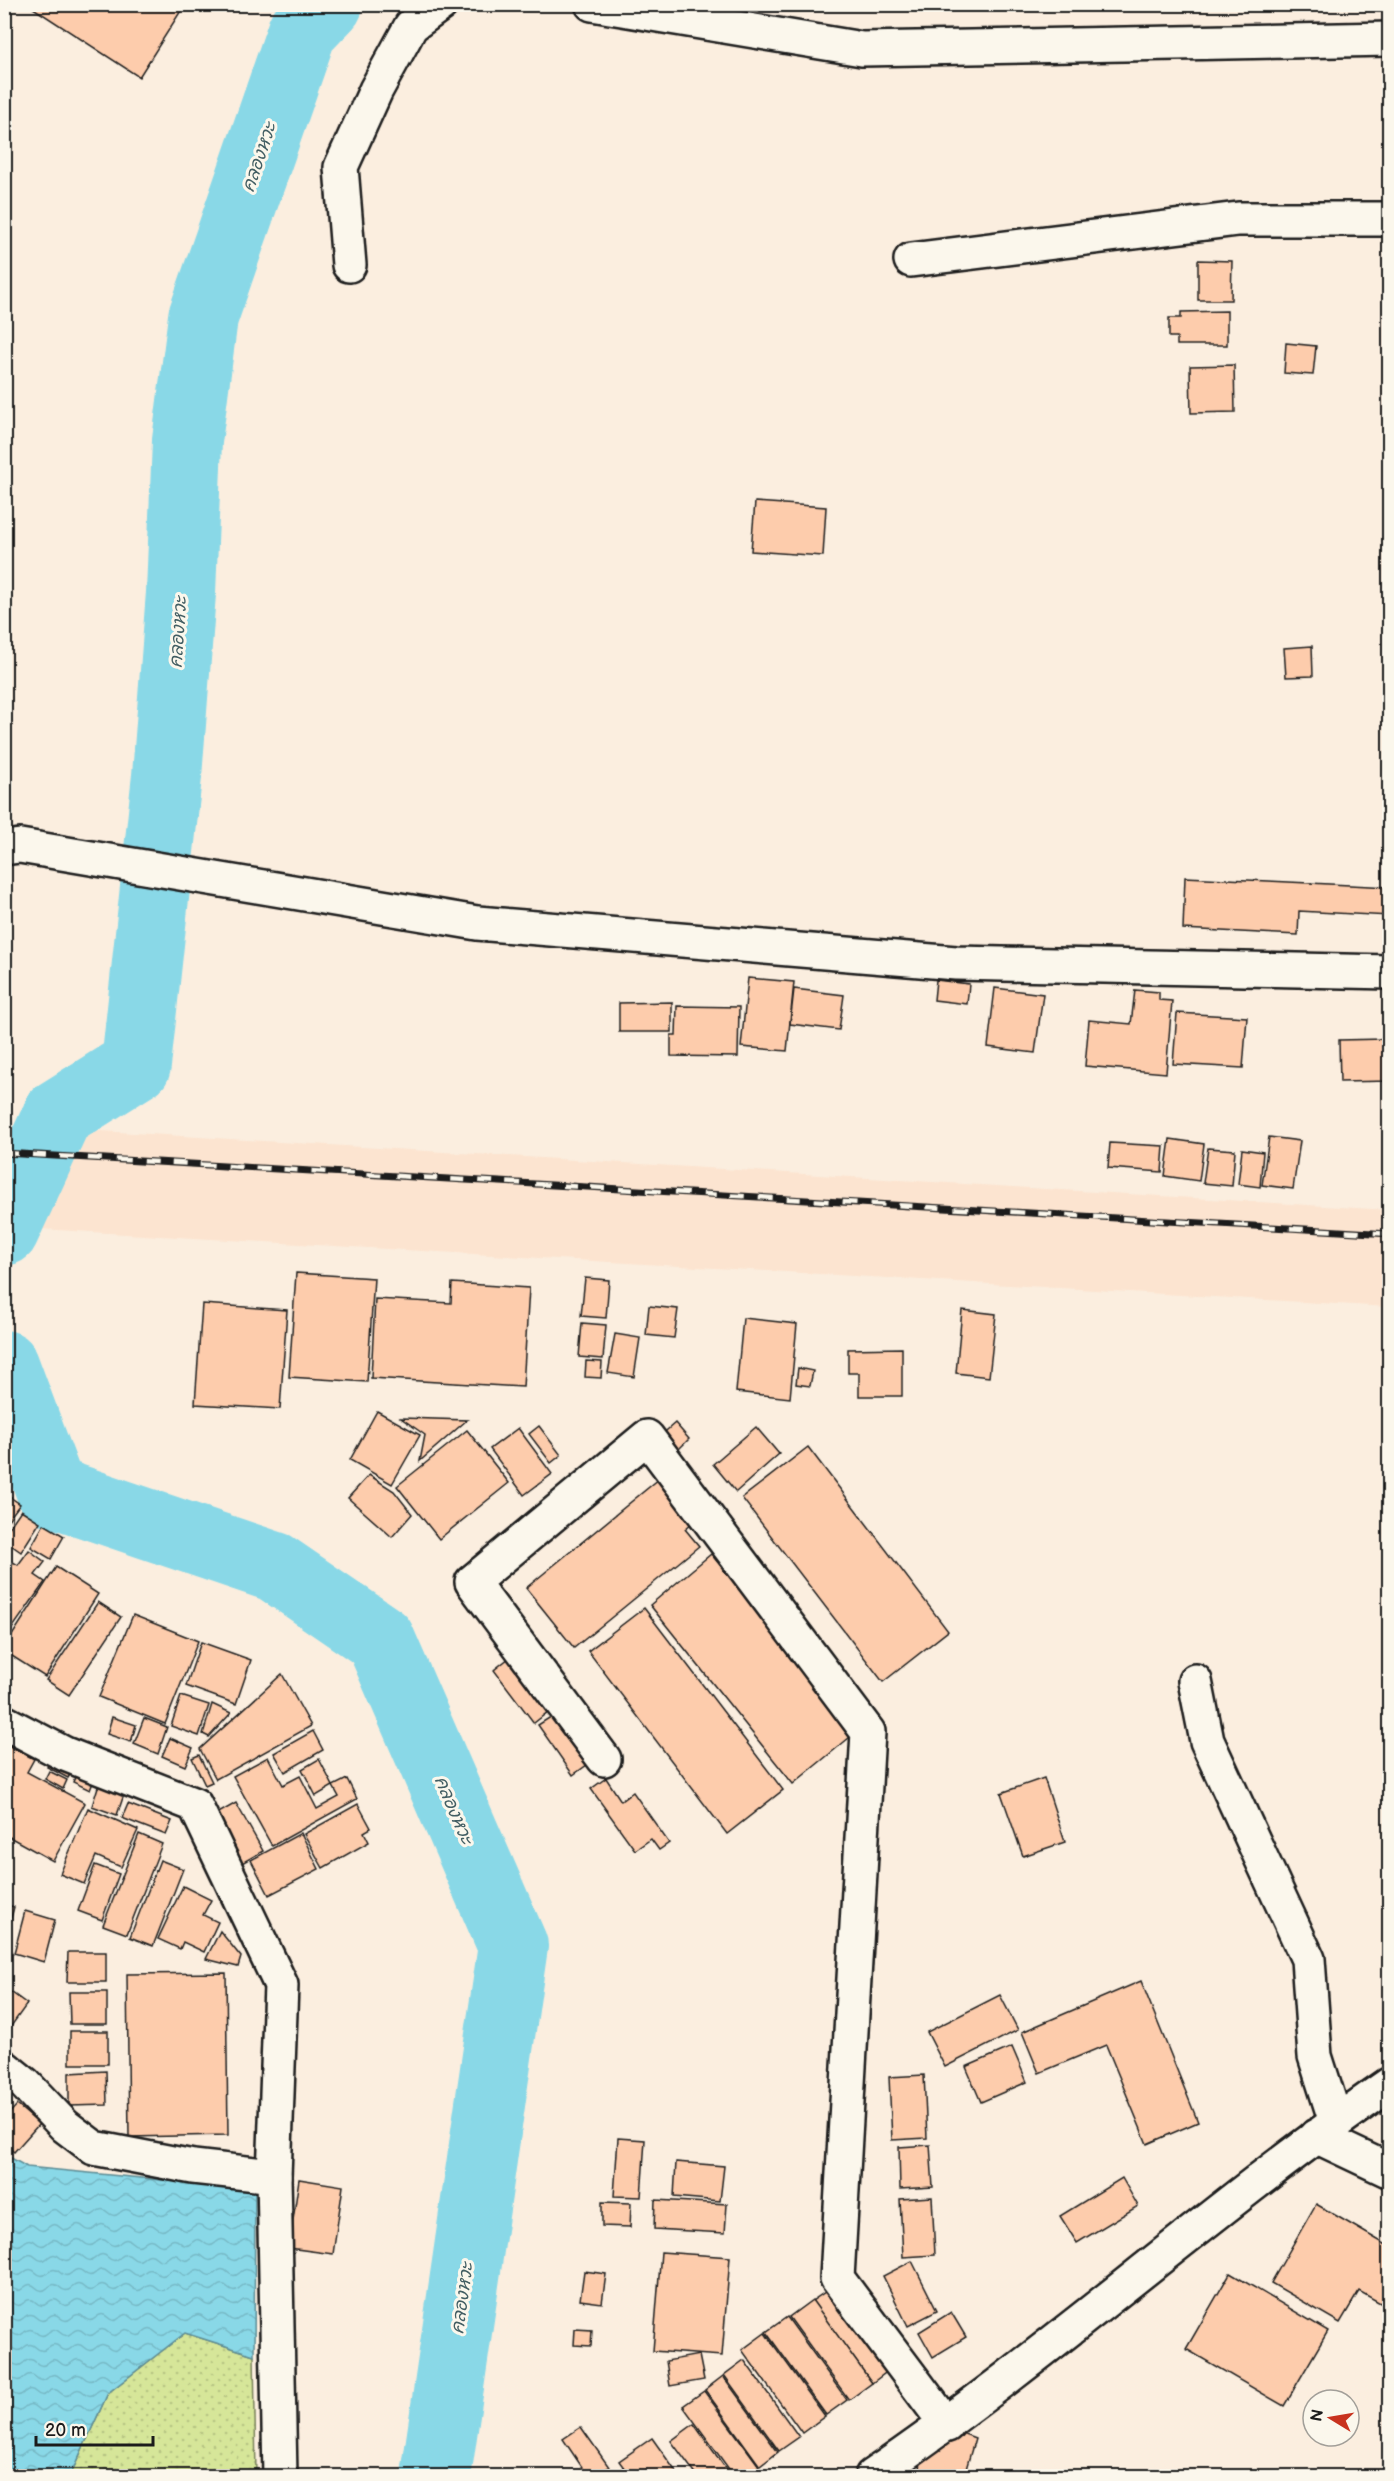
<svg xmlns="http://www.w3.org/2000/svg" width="1394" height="2481" viewBox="0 0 1394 2481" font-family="'Balsamiq Sans','Playpen Sans Thai',sans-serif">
<defs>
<pattern id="grass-dots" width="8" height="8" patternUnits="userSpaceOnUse" patternTransform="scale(1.5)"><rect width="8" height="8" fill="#d6e699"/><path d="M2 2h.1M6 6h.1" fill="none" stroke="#b7c583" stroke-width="1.8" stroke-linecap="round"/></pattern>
<pattern id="water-waves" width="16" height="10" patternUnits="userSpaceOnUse" patternTransform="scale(1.5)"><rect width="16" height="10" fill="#89d8e7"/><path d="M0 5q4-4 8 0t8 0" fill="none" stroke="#76b9c6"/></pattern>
</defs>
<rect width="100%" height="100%" fill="#fbeedf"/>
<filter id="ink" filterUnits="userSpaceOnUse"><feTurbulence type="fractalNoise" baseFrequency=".0167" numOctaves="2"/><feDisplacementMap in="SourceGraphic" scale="12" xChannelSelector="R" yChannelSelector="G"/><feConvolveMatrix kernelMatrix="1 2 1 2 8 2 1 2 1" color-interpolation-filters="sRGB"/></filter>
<g filter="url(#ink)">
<path fill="#fce4d0" d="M4 1125 1389 1210V1307L5 1227Z"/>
<path fill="url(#grass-dots)" stroke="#79815a" stroke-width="1.5" d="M185 2333 254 2355 256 2476H70L108 2393Z"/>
<path fill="url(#water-waves)" stroke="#5d8d96" stroke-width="1.5" d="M4 2154 27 2167 255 2189 254 2355 185 2333 108 2393 70 2476H5Z"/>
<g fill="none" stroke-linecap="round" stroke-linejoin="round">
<g stroke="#89d8e7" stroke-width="70">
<path d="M4 1231 58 1114 136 1065 167 776 181 593 187 441 203 317 302 31 328 4"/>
<path d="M4 1365 51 1491 275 1567 380 1639 513 1946 436 2476"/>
</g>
</g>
<g fill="#fdccac" stroke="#1c1c1c" stroke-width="1.5">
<path d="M27 4H181L184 6 139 77Z"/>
<path d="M1198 260 1232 261 1231 300H1198Z"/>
<path d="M1227 311V345H1177V337H1169V318H1181V312Z"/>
<path d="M1286 343 1316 346 1313 375 1284 373Z"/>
<path d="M1234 365 1235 412 1191 413 1190 366Z"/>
<path d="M755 502 826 507 823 556 751 551Z"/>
<path d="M1312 646 1313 676 1286 677 1284 648Z"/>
<path d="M1185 877 1390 887V916L1299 911 1298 935 1183 929Z"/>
<path d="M748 978 794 982 787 1051 741 1047Z"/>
<path d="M936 980 969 984 967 1004 934 1000Z"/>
<path d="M995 988 1043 994 1035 1053 988 1047Z"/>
<path d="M794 989 844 995 839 1030 790 1024Z"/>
<path d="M1135 990 1159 992V1000L1172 1001 1166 1073 1085 1066 1089 1020 1131 1024Z"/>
<path d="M672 1002V1032H619V1003Z"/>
<path d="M677 1006 739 1007 738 1057 671 1056V1035H676Z"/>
<path d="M1177 1013 1247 1017 1243 1068 1173 1064Z"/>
<path d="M1384 1021H1390V1081L1340 1082 1339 1040 1385 1039Z"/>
<path d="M1269 1137 1300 1141 1293 1189 1262 1185Z"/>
<path d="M1170 1139 1204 1144 1199 1181 1165 1176Z"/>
<path d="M1110 1143 1164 1146 1162 1172 1108 1168Z"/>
<path d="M1208 1148 1235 1150 1232 1186 1203 1183Z"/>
<path d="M1242 1149 1263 1152 1260 1187 1238 1184Z"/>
<path d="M296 1273 374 1278 367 1382 289 1377Z"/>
<path d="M585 1278 609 1280 606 1318 581 1316Z"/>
<path d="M452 1283 529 1288 523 1387 371 1378 375 1299 451 1303Z"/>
<path d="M202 1304 287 1310 280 1409 195 1404Z"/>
<path d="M649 1306 678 1309 674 1338 646 1335Z"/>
<path d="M962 1310 996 1314 989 1377 956 1373Z"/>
<path d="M743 1318 797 1324 790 1398 736 1392Z"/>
<path d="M582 1323 606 1325 603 1359 579 1357Z"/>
<path d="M615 1334 640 1338 634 1377 608 1373Z"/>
<path d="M902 1348V1396H859V1373H848V1349Z"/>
<path d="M586 1361 602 1362 601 1378 585 1377Z"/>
<path d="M798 1368 813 1371 810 1386 796 1384Z"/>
<path d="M377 1411 420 1435 392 1484 350 1460Z"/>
<path d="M401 1418 467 1420 420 1461 425 1435Z"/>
<path d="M675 1423 689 1439 674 1454 659 1437Z"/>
<path d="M539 1426 561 1455 551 1463 529 1434Z"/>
<path d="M756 1427 779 1454 736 1492 713 1464Z"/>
<path d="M518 1428 552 1474 524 1495 490 1449Z"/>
<path d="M467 1430 509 1483 439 1539 397 1486Z"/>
<path d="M808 1447 948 1631 883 1682 742 1498Z"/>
<path d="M665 1474 700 1516 685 1529 699 1546 574 1648 526 1588Z"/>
<path d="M369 1475 394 1491 412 1514 392 1537 348 1498Z"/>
<path d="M4 1493 20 1504 4 1525Z"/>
<path d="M21 1510 40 1522 21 1552 4 1540V1535Z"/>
<path d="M44 1524 64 1536 51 1559 31 1547Z"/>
<path d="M29 1550 45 1562 35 1575 45 1582 4 1640V1573L13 1562 18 1565Z"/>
<path d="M711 1554 855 1733 793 1784 650 1605Z"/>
<path d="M56 1567 98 1594 45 1677 4 1651V1648Z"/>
<path d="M98 1602 121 1617 69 1695 46 1680Z"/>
<path d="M644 1608 783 1790 727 1834 588 1651Z"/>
<path d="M133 1615 198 1641 165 1724 99 1697Z"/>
<path d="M201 1642 251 1660 236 1704 186 1686Z"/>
<path d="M509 1658 549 1711 534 1723 494 1670Z"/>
<path d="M282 1674 311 1726 216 1779 200 1749Z"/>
<path d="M181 1696 209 1705 199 1736 171 1726Z"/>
<path d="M212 1704 231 1713 209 1737 203 1734Z"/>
<path d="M557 1713 591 1762 573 1775 538 1725Z"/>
<path d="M112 1717 136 1725 131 1742 107 1734Z"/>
<path d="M144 1718 167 1727 158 1754 134 1744Z"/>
<path d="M313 1731 323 1750 285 1772 274 1753Z"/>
<path d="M170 1738 193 1748 185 1766 162 1756Z"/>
<path d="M4 1743 34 1759 27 1772 85 1803 53 1861 4 1834Z"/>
<path d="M199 1755 212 1782 205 1785 192 1758Z"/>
<path d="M53 1756 74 1768 68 1778 47 1767Z"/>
<path d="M268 1757 283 1785 300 1776 317 1809 339 1797 333 1786 347 1779 357 1799 272 1846 233 1776Z"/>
<path d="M319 1759 333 1786 316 1796 302 1769Z"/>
<path d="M79 1768 96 1775 90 1790 73 1782Z"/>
<path d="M49 1771 67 1780 63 1789 45 1779Z"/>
<path d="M102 1774 128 1783 117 1815 92 1806Z"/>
<path d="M606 1778 621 1801 633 1792 669 1843 659 1850 651 1839 635 1850 591 1789Z"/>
<path d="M1044 1778 1065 1842 1023 1856 1001 1793Z"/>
<path d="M236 1803 263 1851 242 1863 215 1815Z"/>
<path d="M128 1804 172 1821 166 1835 122 1818Z"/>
<path d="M358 1804 371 1828 364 1832 369 1842 323 1868 304 1834Z"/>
<path d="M88 1808 138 1830 121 1867 96 1856 84 1884 60 1874Z"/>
<path d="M301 1833 319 1869 269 1895 251 1860Z"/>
<path d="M139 1834 162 1844 127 1934 103 1925Z"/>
<path d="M160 1860 183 1869 153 1946 130 1937Z"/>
<path d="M95 1865 119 1874 102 1920 78 1911Z"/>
<path d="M183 1886 211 1900 203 1915 218 1922 204 1952 183 1942 180 1949 158 1939Z"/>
<path d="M4 1904 14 1907 4 1943Z"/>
<path d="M25 1911 55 1920 44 1962 14 1953Z"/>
<path d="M220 1931 241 1957 238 1967 206 1959Z"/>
<path d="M68 1952H106V1982H67Z"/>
<path d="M226 1973 228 2135 129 2137 127 1974Z"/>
<path d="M1141 1981 1198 2122 1147 2144 1106 2045 1039 2073 1022 2032Z"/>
<path d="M4 1987 27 2004 4 2036Z"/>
<path d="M69 1992H107V2024H70Z"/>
<path d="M1000 1995 1018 2030 945 2067 927 2032Z"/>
<rect x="70" y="2031" width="38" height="33"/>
<path d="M1012 2047 1027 2082 981 2102 966 2067Z"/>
<path d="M106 2071 107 2105 69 2106V2073Z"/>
<path d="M924 2075 927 2138 892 2140 889 2077Z"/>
<path d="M17 2105 39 2124 14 2152 4 2144V2119Z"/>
<path d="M618 2138 645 2140 641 2197 614 2196Z"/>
<path d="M930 2145 933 2187 900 2189 899 2147Z"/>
<path d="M676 2162 724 2166 720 2201 674 2197Z"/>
<path d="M1122 2178 1138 2206 1077 2243 1060 2216Z"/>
<path d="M299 2179 343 2186 333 2254 289 2248Z"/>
<path d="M932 2197 935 2255 903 2257 900 2199Z"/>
<path d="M655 2200 727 2204 725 2233 654 2229Z"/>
<path d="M602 2202 631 2203 630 2227 602 2226Z"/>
<path d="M1316 2204 1390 2247V2290L1382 2304 1359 2291 1340 2323 1271 2283Z"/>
<path d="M661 2252 730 2257 722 2356 653 2351Z"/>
<path d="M912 2261 937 2311 908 2326 883 2276Z"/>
<path d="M584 2271 606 2274 602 2303 580 2300Z"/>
<path d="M1230 2273 1328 2331 1284 2406 1186 2349Z"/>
<path d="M834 2286 893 2367 872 2383 812 2301Z"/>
<path d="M812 2300 872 2383 849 2400 789 2317Z"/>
<path d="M951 2312 966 2337 933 2357 919 2332Z"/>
<path d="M787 2317 847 2400 826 2415 766 2332Z"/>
<path d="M575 2329 592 2330 591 2346 574 2345Z"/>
<path d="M765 2333 825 2416 802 2433 742 2350Z"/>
<path d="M699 2355 704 2380 670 2386 666 2361Z"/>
<path d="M744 2360 799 2437 779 2451 724 2375Z"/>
<path d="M723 2376 778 2452 760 2466 705 2390Z"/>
<path d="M704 2391 759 2466 745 2476H734L683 2406Z"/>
<path d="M694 2424 731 2476H697L671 2441Z"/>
<path d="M581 2427 609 2467 595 2476H588L563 2439Z"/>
<path d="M959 2432 975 2438 964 2476H919L922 2455Z"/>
<path d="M652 2438 679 2476H630L619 2461Z"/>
</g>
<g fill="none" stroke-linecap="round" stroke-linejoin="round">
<defs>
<g id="minor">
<path d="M592 4 862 49 1390 39"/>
<path d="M911 260 1238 219H1390"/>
<path d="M349 265 341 167 376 90 411 26 441 4"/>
<path d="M4 848 20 846 477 923 956 963 1390 972"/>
<path d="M1195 1681 1207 1741 1308 1959 1315 2056 1336 2122"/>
<path d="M4 1722 65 1754 195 1805 281 1985 274 2176 280 2476"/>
<path d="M604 1759 472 1582 647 1437 868 1732 837 2278 947 2425"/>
<path d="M4 2067 25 2084 65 2126 94 2148 193 2167 274 2176"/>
<path d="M1316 2136 1390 2171"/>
<path d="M872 2476C1051 2354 1212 2207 1390 2084"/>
</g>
</defs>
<use href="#minor" stroke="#1c1c1c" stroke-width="38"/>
<use href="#minor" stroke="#fbf7ec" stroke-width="33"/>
<defs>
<path id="rail" d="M4 1153 1390 1234"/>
</defs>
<use href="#rail" stroke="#1c1c1c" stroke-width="7"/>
<use href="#rail" stroke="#fbf7ec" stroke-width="4.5" stroke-dasharray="14" stroke-linecap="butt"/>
</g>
</g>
<g text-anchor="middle" stroke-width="6" stroke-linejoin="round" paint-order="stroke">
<g font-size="18" font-style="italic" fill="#425e63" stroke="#fbf7ec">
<text transform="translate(259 157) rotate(-71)" y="6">คลองหวะ</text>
<text transform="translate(178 632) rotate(-86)" y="6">คลองหวะ</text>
<text transform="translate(454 1810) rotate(67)" y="6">คลองหวะ</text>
<text transform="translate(462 2298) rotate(-82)" y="6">คลองหวะ</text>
</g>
</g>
<rect width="1394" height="2481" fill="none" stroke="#fbf7ec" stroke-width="24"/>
<rect x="12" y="12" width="1370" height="2457" fill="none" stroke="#1c1c1c" stroke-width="2" filter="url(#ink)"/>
<g transform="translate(1331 2418) rotate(281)"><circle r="28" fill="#fbf7ec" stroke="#a29f99" stroke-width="1.5"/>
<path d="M0-4.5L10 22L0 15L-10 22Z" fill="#c8321e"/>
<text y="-9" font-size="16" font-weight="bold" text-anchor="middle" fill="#1c1c1c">N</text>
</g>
<path d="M36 2436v9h117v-9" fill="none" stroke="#1c1c1c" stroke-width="3"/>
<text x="45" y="2436" font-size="18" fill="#1c1c1c" stroke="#fbf7ec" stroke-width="4.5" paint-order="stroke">20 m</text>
</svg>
